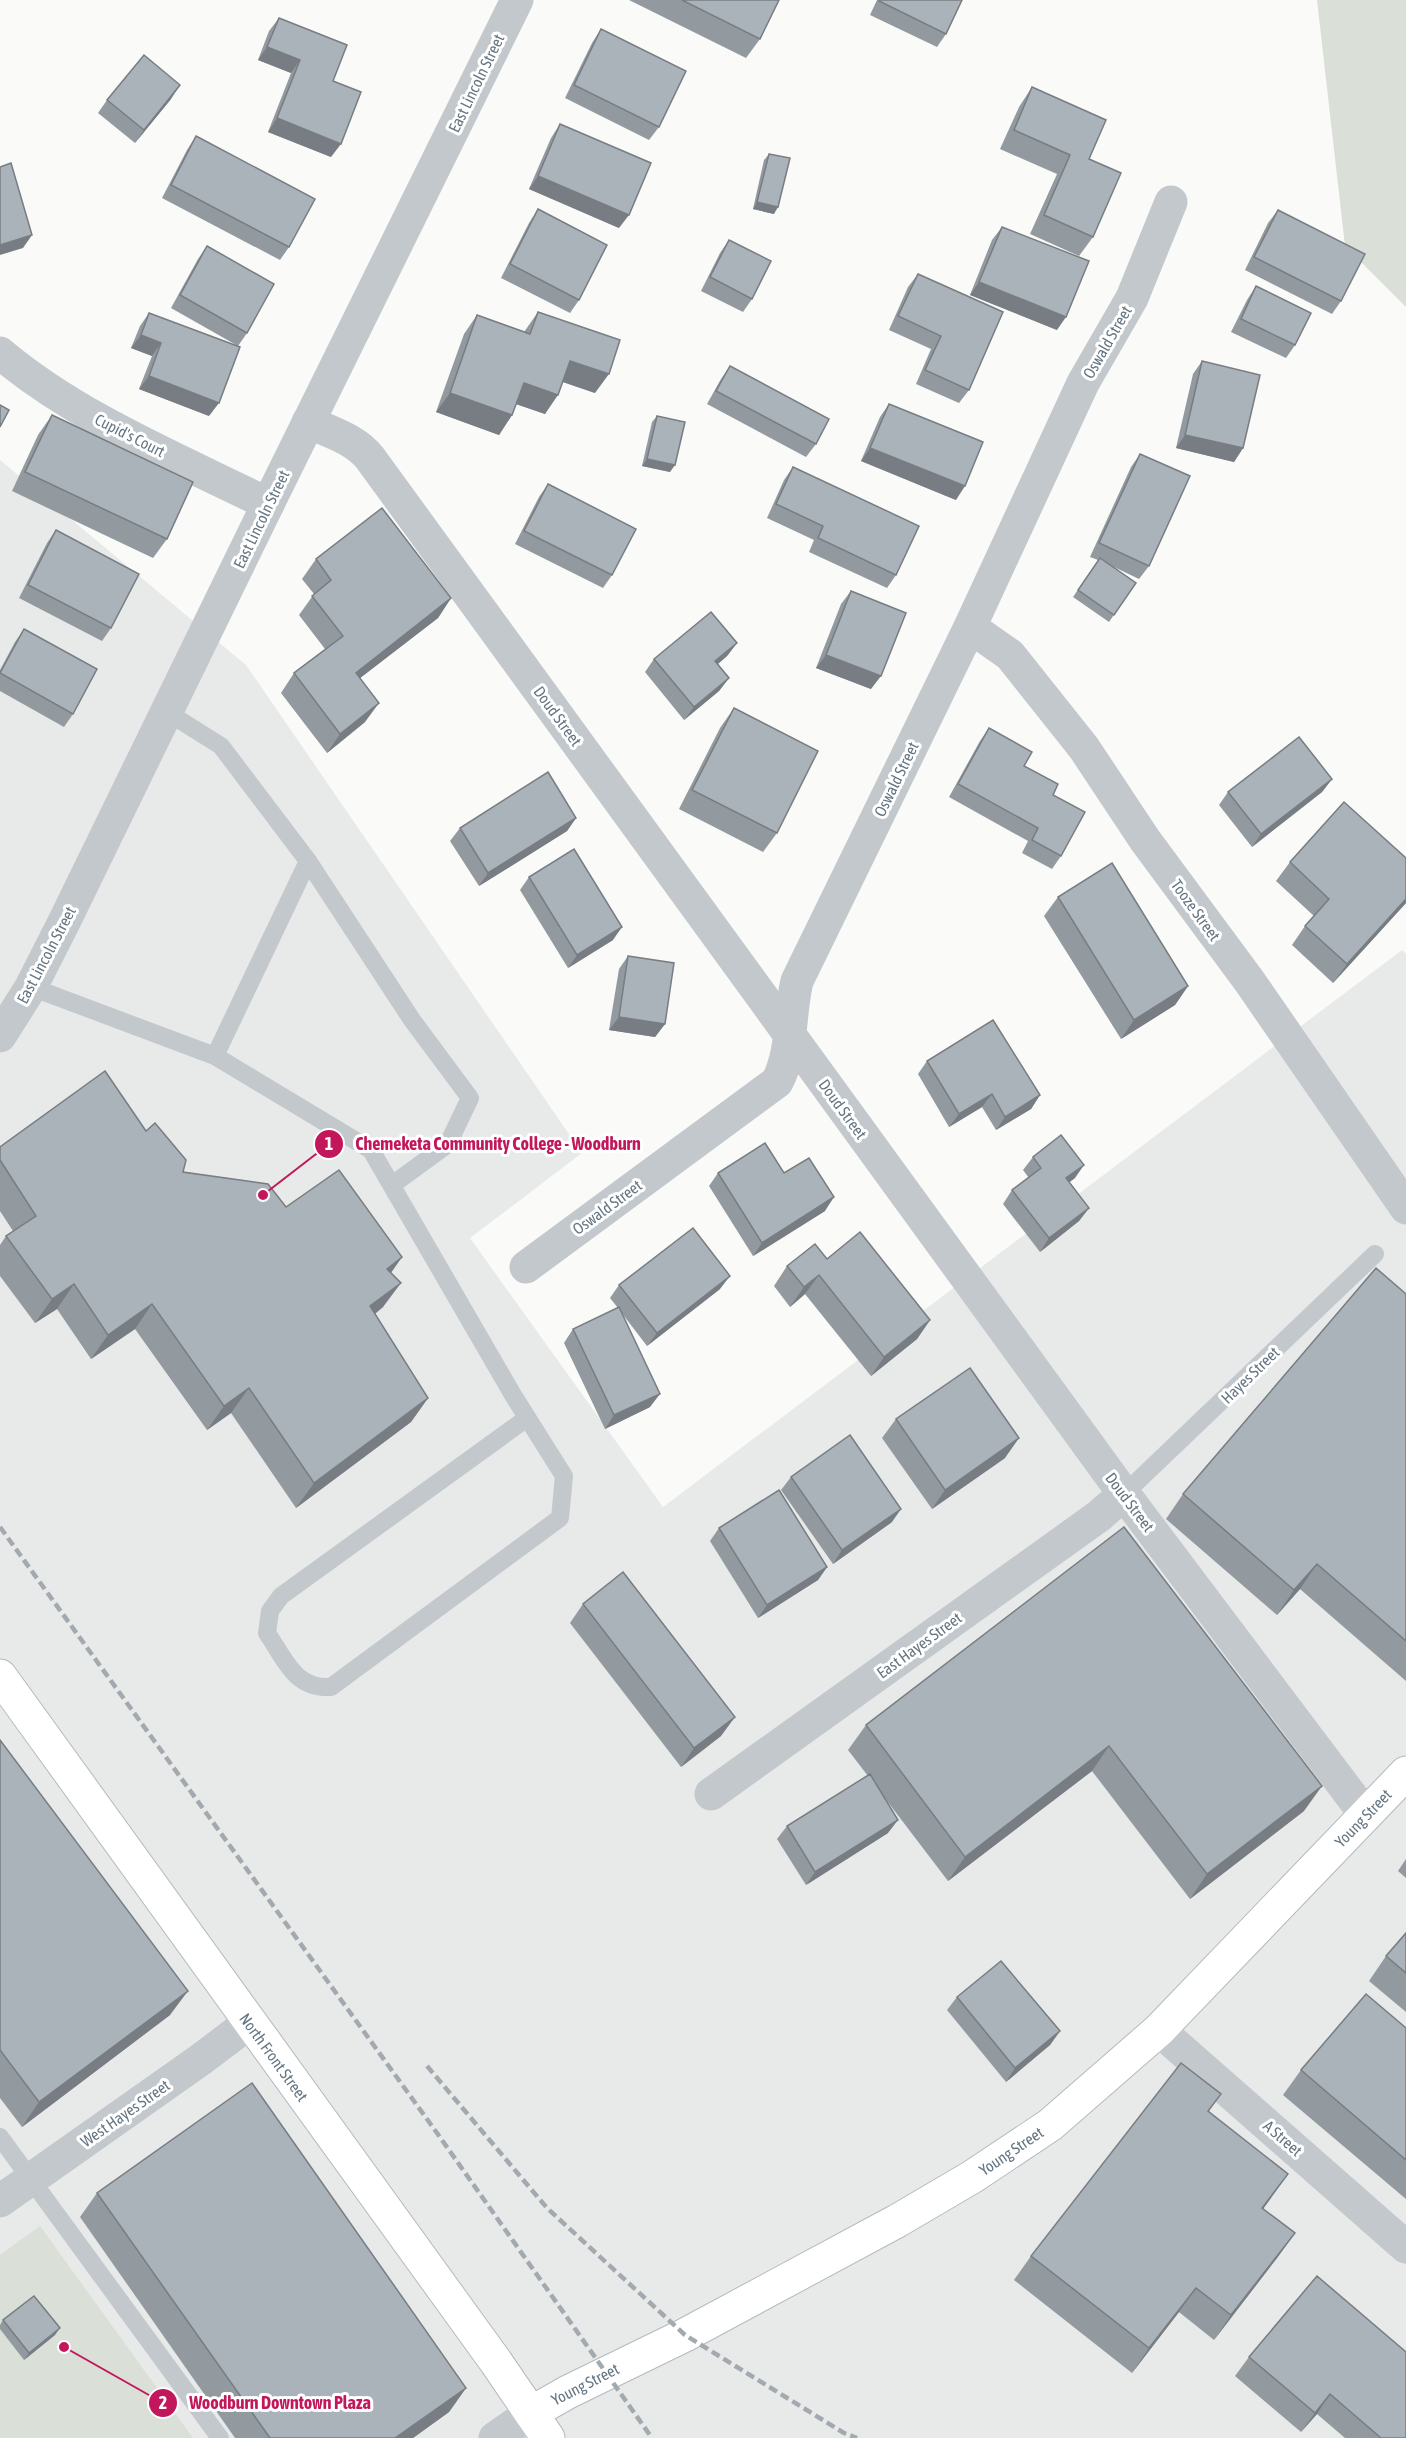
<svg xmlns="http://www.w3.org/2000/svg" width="1406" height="2438" viewBox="0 0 1406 2438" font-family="'Asap Condensed',sans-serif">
<rect width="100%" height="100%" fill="#fafaf8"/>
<path fill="#e8e9e9" d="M0 460 246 665 582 1153 470 1238 663 1507 1402 950 1406 954V2438H0Z"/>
<g fill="#dadfd7">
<path d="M1317 0H1406V307L1345 246Z"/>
<path d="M40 2226 193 2438H0V2255Z"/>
</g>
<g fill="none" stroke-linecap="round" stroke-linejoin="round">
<defs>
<g id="secondary">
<path d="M0 1676 496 2362 548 2438"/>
<path d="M531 2413 568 2392 685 2335 897 2221 972 2177 1050 2125 1159 2030 1406 1773"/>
</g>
</defs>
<use href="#secondary" stroke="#b3babf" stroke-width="35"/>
<g stroke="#c3c8cc" stroke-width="18">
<path d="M308 861 412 1020 470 1098 448 1144 392 1185"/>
<path d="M31 987 215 1056 308 861 221 746 167 712"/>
<path d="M215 1056 371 1150 513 1395 564 1476 560 1518 331 1687C295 1689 286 1661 267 1633L270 1611 281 1596 527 1418"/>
<path d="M1124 1494 1375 1254"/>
<path d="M0 2137 220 2438"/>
</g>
<g stroke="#c3c8cc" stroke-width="33">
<path d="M0 353C77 418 178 459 268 504"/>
<path d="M308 422C330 432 355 439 370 458L1124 1494 1365 1814"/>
<path d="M970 627 1010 655 1084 748 1145 840 1250 982 1406 1208"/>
<path d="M526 1267 777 1082C793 1052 789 1014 797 981L970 627 1083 383 1132 298 1171 202"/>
<path d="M711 1794 1099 1516 1124 1494"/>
<path d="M1159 2030 1406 2247"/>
<path d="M0 2201 200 2060 249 2023"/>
</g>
<g stroke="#c3c8cc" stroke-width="33">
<path d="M0 1036 31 987 64 922 268 504 517 0"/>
<path d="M495 2438 531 2413"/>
</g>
<use href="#secondary" stroke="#fff" stroke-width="33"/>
<g stroke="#a2aab0" stroke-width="4.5" stroke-dasharray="9 4.5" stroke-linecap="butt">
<path d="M0 1527 437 2133 652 2438"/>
<path d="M427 2066 547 2208 685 2335 844 2433 857 2438"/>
</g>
</g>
<g fill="#929a9f">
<path d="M629 0H779L760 39 746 58Z"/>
<path d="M877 0H962L946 34 937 47 870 15Z"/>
<path d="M279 18 333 81 331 157 268 132 291 73 258 60 269 31Z"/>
<path d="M601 29 659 127 649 140 565 98 592 43Z"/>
<path d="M1032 87 1089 159 1093 237 1079 256 1030 234 1057 174 1000 149 1019 107Z"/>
<path d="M171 99 135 143 98 113 107 100Z"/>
<path d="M560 124 619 228 529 189 551 138Z"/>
<path d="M196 136 289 247 280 260 162 198 187 150Z"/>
<path d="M769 154 774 214 753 209 764 160Z"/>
<path d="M538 209 579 300 570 313 501 278 529 223Z"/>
<path d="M1278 210 1341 301 1332 314 1245 270 1268 223Z"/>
<path d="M1002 227 1057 330 970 295 992 240Z"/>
<path d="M729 240 752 299 743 312 701 291 720 253Z"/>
<path d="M207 246 247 333 238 346 171 308 198 259Z"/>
<path d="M918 274 969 390 959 403 916 384 931 349 889 330 908 287Z"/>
<path d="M1256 286 1295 345 1286 358 1231 332 1247 300Z"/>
<path d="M538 312 595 393 563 382 545 414 516 404 512 415 499 435 436 412 464 334 477 315 524 332Z"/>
<path d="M149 313 209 416 139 389 152 356 131 348 140 326Z"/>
<path d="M1202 361 1243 448 1234 462 1176 448 1193 374Z"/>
<path d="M730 366 816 444 806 457 707 404 721 379Z"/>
<path d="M889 404 956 500 861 461 880 417Z"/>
<path d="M52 415 167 539 153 558 12 491 38 435Z"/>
<path d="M657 416 670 472 642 466 652 422Z"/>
<path d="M1140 454 1149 566 1139 579 1114 567 1136 583 1109 622 1073 597 1098 560 1090 557 1131 467Z"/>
<path d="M793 467 896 575 887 588 809 552 814 540 767 518 784 480Z"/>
<path d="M548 484 612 575 603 588 515 544 539 497Z"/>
<path d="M56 530 111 628 102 641 19 598 47 543Z"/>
<path d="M316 559 451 598 438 618 360 678 365 722 327 753 281 693 294 673 325 649 299 615 314 594 302 579Z"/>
<path d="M851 591 871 689 816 668 841 604Z"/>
<path d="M24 629 73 714 64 727 0 691V670L15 642Z"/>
<path d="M737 643 727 656 718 664 729 678 719 691 684 720 645 672 654 659Z"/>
<path d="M734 708 777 833 763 852 679 809 720 728Z"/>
<path d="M989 728 1024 766 1053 795 1061 856 1052 869 1022 853 1028 841 949 797 980 741Z"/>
<path d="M1332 779 1322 792 1252 847 1219 805 1228 792Z"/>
<path d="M576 818 567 831 479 886 450 841 460 828Z"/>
<path d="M1290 862 1406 903 1333 983 1292 945 1305 926 1314 916 1276 881Z"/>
<path d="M529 877 613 940 568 968 520 890Z"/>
<path d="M1058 897 1188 986 1175 1005 1121 1039 1044 916Z"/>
<path d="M628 956 665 1024 655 1037 609 1030 619 969Z"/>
<path d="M927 1061 1040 1095 1031 1109 996 1130 982 1107 949 1127 918 1074Z"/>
<path d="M146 1131 183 1172 286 1207 402 1257 391 1273 383 1307 375 1314 428 1398 411 1422 296 1508 231 1413 207 1430 135 1329 91 1359 57 1309 35 1323 0 1276V1245L6 1236 13 1231 0 1211V1147Z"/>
<path d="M1033 1157 1075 1178 1069 1182 1089 1208 1079 1221 1040 1252 1003 1204 1012 1190 1029 1178 1023 1170Z"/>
<path d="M718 1173H784L825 1211 753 1256 709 1186Z"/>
<path d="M827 1259 930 1320 917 1339 871 1376 805 1294 790 1307 774 1286 787 1266Z"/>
<path d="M619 1285 720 1289 647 1346 621 1312 650 1407 605 1429 564 1343 573 1329 618 1308 610 1298Z"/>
<path d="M1406 1294V1681L1300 1589 1277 1615 1166 1519 1183 1494Z"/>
<path d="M896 1419 1005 1458 932 1509 882 1438Z"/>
<path d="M791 1477 892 1522 833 1564 781 1490Z"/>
<path d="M1124 1527 1304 1811 1190 1899 1092 1771 948 1881 881 1793 888 1833 806 1885 777 1839 787 1826 868 1776 848 1750 866 1725Z"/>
<path d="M719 1528 827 1567 818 1580 758 1618 710 1541Z"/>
<path d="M583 1604 721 1736 681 1767 570 1623Z"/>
<path d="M0 1740 170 2015 22 2127 0 2098Z"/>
<path d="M1406 1859V1878L1398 1871Z"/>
<path d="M1406 1933V2012L1369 1981 1386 1956Z"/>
<path d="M957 1997 1060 2031 1050 2045 1006 2082 947 2010Z"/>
<path d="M1406 2028V2199L1283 2095 1301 2070Z"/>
<path d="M1221 2094 1209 2111 1271 2198 1263 2209 1295 2233 1277 2258 1214 2340 1179 2312 1132 2373 1014 2280 1031 2256Z"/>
<path d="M97 2193 466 2388 449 2412 413 2438H235L80 2217Z"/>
<path d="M1317 2276 1406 2438H1345L1317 2414 1301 2432 1235 2376 1249 2357Z"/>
<path d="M3 2320 55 2335 24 2360 0 2329V2325Z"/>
</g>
<g fill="#777d82">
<path d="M267 47 300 60 291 73 258 60Z"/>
<path d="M180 85 171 99 135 143 144 130Z"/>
<path d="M277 118 341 144 331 157 268 132Z"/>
<path d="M538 176 629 215 619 228 529 189Z"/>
<path d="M757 202 778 207 774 214 753 209Z"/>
<path d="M32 235 23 248 0 255V245Z"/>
<path d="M979 282 1066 317 1057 330 970 295Z"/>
<path d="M141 335 161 343 152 356 131 348Z"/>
<path d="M570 361 609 374 595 393 557 380Z"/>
<path d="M149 376 219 403 209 416 139 389Z"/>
<path d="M524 383 558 395 545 414 510 402Z"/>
<path d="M450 393 512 415 499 435 436 412Z"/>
<path d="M1185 435 1243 448 1234 462 1176 448Z"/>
<path d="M870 448 965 486 956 500 861 461Z"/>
<path d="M647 459 675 465 670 472 642 466Z"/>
<path d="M451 598 438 618 342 692 356 673Z"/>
<path d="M737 643 727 656 706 674 715 661Z"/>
<path d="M826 655 881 676 871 689 816 668Z"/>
<path d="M729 678 719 691 684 720 694 707Z"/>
<path d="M379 703 365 722 327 753 340 734Z"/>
<path d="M1332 779 1322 792 1252 847 1261 834Z"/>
<path d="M576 818 567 831 479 886 488 873Z"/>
<path d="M1406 899V903L1333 983 1347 964Z"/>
<path d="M622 927 613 940 568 968 577 955Z"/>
<path d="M1188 986 1175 1005 1121 1039 1134 1020Z"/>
<path d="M619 1017 665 1024 655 1037 609 1030Z"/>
<path d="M992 1094 982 1107 949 1127 959 1114Z"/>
<path d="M1040 1095 1031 1109 996 1130 1005 1117Z"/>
<path d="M1084 1165 1075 1178 1057 1192 1066 1178Z"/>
<path d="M834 1197 825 1211 753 1256 762 1243Z"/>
<path d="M1089 1208 1079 1221 1040 1252 1049 1238Z"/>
<path d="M402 1257 384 1282 387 1269Z"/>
<path d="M819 1275 805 1294 790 1307 804 1287Z"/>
<path d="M730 1276 720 1289 647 1346 657 1333Z"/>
<path d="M401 1283 383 1307 353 1331 370 1306Z"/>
<path d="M74 1284 57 1309 35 1323 52 1299Z"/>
<path d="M152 1304 135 1329 91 1359 108 1335Z"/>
<path d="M930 1320 917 1339 871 1376 884 1357Z"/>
<path d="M249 1388 231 1413 207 1430 224 1406Z"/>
<path d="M660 1394 650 1407 605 1429 614 1415Z"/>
<path d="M428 1398 411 1422 296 1508 314 1483Z"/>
<path d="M1019 1438 1005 1458 932 1509 945 1490Z"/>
<path d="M901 1509 892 1522 833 1564 842 1550Z"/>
<path d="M1317 1564 1300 1589 1277 1615 1294 1590Z"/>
<path d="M827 1567 818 1580 758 1618 767 1605Z"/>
<path d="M735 1717 721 1736 681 1767 694 1748Z"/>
<path d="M1109 1746 1092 1771 948 1881 965 1857Z"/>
<path d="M1322 1786 1304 1811 1190 1899 1207 1874Z"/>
<path d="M898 1820 888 1833 806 1885 815 1872Z"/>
<path d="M188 1991 170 2015 22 2127 39 2102Z"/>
<path d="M1060 2031 1050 2045 1006 2082 1015 2068Z"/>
<path d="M1288 2174 1271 2198 1245 2233 1262 2208Z"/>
<path d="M1295 2233 1277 2258 1214 2340 1231 2315Z"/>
<path d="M1196 2288 1179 2312 1132 2373 1149 2348Z"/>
<path d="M60 2328 55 2335 24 2360 29 2353Z"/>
<path d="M466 2388 449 2412 413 2438H395Z"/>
<path d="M1330 2394 1317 2414 1301 2432 1315 2413Z"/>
</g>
<g fill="#aab3b9" stroke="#777d82" stroke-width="1.5">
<path d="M682 0H779L760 39Z"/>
<path d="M880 0H962L946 34 879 1Z"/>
<path d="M279 18 347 45 333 81 361 92 341 144 277 118 300 60 267 47Z"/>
<path d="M601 29 686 71 659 127 574 85Z"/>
<path d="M144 55 180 85 144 130 107 100Z"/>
<path d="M1032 87 1106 120 1089 159 1121 173 1093 237 1044 215 1070 155 1014 130Z"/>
<path d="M560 124 651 163 629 215 538 176Z"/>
<path d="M196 136 315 199 289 247 171 185Z"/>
<path d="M769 154 790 158 778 207 757 202Z"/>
<path d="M11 163 32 235 0 245V167Z"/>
<path d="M538 209 607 245 579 300 510 264Z"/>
<path d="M1278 210 1365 254 1341 301 1254 257Z"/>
<path d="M1002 227 1089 261 1066 317 979 282Z"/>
<path d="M729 240 771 261 752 299 710 277Z"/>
<path d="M207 246 274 284 247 333 180 295Z"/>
<path d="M918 274 1003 312 969 390 925 370 941 336 898 316Z"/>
<path d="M1256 286 1311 313 1295 345 1241 319Z"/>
<path d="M538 312 620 340 609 374 570 361 558 395 524 383 512 415 450 393 477 315 530 334Z"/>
<path d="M149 313 240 347 219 403 149 376 161 343 141 335Z"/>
<path d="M1202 361 1260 375 1243 448 1185 435Z"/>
<path d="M730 366 829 419 816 444 716 391Z"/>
<path d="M889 404 983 442 965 486 870 448Z"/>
<path d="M0 405 9 410 0 427Z"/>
<path d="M52 415 193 482 167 539 25 472Z"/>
<path d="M657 416 685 422 675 465 647 459Z"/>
<path d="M1140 454 1190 476 1149 566 1099 543Z"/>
<path d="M793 467 919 526 896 575 818 538 823 526 776 504Z"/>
<path d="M548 484 636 529 612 575 524 531Z"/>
<path d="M382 508 451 598 356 673 379 703 340 734 294 673 343 636 312 596 331 580 316 559Z"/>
<path d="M56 530 139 574 111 628 28 585Z"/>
<path d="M1100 558 1136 583 1114 615 1078 590Z"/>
<path d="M851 591 906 613 881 676 826 655Z"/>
<path d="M711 612 737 643 715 661 729 678 694 707 654 659Z"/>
<path d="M24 629 97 669 73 714 0 673Z"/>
<path d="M734 708 818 751 777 833 692 790Z"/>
<path d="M989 728 1032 752 1024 766 1058 784 1053 795 1085 812 1061 856 1032 840 1038 828 958 784Z"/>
<path d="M1299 737 1332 779 1261 834 1228 792Z"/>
<path d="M548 772 576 818 488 873 460 828Z"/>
<path d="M1344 802 1406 858V899L1347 964 1305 926 1329 899 1290 862Z"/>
<path d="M574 849 622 927 577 955 529 877Z"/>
<path d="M1112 863 1188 986 1134 1020 1058 897Z"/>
<path d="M628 956 674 963 665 1024 619 1017Z"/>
<path d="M993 1020 1040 1095 1005 1117 992 1094 959 1114 927 1061Z"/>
<path d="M105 1071 146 1131 155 1123 186 1160 183 1172 268 1184 286 1207 339 1170 402 1257 387 1269 401 1283 370 1306 428 1398 314 1483 249 1388 224 1406 152 1304 108 1335 74 1284 52 1299 6 1236 36 1216 0 1160V1147Z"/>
<path d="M1061 1135 1084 1165 1066 1178 1089 1208 1049 1238 1012 1190 1041 1168 1033 1157Z"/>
<path d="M765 1143 784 1173 809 1158 834 1197 762 1243 718 1173Z"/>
<path d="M693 1228 730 1276 657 1333 619 1285Z"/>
<path d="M860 1232 930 1320 884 1357 819 1275 804 1287 787 1266 815 1244 827 1259Z"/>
<path d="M1376 1268 1406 1294V1641L1317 1564 1294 1590 1183 1494Z"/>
<path d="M619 1307 660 1394 614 1415 573 1329Z"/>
<path d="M970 1368 1019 1438 945 1490 896 1419Z"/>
<path d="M850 1435 901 1509 842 1550 791 1477Z"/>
<path d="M779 1490 827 1567 767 1605 719 1528Z"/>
<path d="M1124 1527 1322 1786 1207 1874 1109 1746 965 1857 866 1725Z"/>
<path d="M623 1572 735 1717 694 1748 583 1604Z"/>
<path d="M0 1740 188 1991 39 2102 0 2050Z"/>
<path d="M870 1774 898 1820 815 1872 787 1826Z"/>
<path d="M1406 1933V1973L1386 1956Z"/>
<path d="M1001 1961 1060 2031 1015 2068 957 1997Z"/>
<path d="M1366 1994 1406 2028V2160L1301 2070Z"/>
<path d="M1181 2063 1221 2094 1208 2111 1288 2174 1262 2208 1295 2233 1231 2315 1196 2288 1149 2348 1031 2256Z"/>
<path d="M252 2083 466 2388 395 2438H270L97 2193Z"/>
<path d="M1317 2276 1406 2352V2438H1381L1330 2394 1315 2413 1249 2357Z"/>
<path d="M34 2296 60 2328 29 2353 3 2320Z"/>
</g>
<g text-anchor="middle" stroke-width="6" stroke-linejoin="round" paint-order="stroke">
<g font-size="16" fill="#657683" stroke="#fff">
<text transform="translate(476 83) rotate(-64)" y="6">East Lincoln Street</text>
<text transform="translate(1107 342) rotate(-60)" y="6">Oswald Street</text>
<text transform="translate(130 435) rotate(27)" y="6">Cupid's Court</text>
<text transform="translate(261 519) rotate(-64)" y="6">East Lincoln Street</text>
<text transform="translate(558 716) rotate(54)" y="6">Doud Street</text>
<text transform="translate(896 779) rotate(-64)" y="6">Oswald Street</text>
<text transform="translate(1196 910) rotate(54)" y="6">Tooze Street</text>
<text transform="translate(46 955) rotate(-62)" y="6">East Lincoln Street</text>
<text transform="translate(843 1109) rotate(54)" y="6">Doud Street</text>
<text transform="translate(607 1207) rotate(-36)" y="6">Oswald Street</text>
<text transform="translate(1250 1375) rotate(-44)" y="6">Hayes Street</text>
<text transform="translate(1130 1502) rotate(53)" y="6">Doud Street</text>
<text transform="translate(919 1645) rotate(-36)" y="6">East Hayes Street</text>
<text transform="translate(1363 1818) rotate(-46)" y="6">Young Street</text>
<text transform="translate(274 2057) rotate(54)" y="6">North Front Street</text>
<text transform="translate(125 2113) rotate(-35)" y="6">West Hayes Street</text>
<text transform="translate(1283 2138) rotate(41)" y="6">A Street</text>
<text transform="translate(1011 2151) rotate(-34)" y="6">Young Street</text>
<text transform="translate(585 2384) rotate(-27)" y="6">Young Street</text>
</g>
</g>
<path fill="none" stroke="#c2185b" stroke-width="2" d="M263 1195L329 1144M64 2347L163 2403"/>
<g fill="#c2185b" stroke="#fff" stroke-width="2">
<circle cx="263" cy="1195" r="6"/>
<circle cx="64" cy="2347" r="6"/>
<circle cx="329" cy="1144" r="15"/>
<circle cx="163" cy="2403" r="15"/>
</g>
<g font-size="18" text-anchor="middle" font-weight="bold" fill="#fff">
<text x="329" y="1150">1</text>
<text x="163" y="2409">2</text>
</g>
<g font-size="18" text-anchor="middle" font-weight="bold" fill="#c2185b" stroke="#fff" stroke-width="6" stroke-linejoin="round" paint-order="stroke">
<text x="498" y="1150">Chemeketa Community College - Woodburn</text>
<text x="280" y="2409">Woodburn Downtown Plaza</text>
</g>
</svg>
